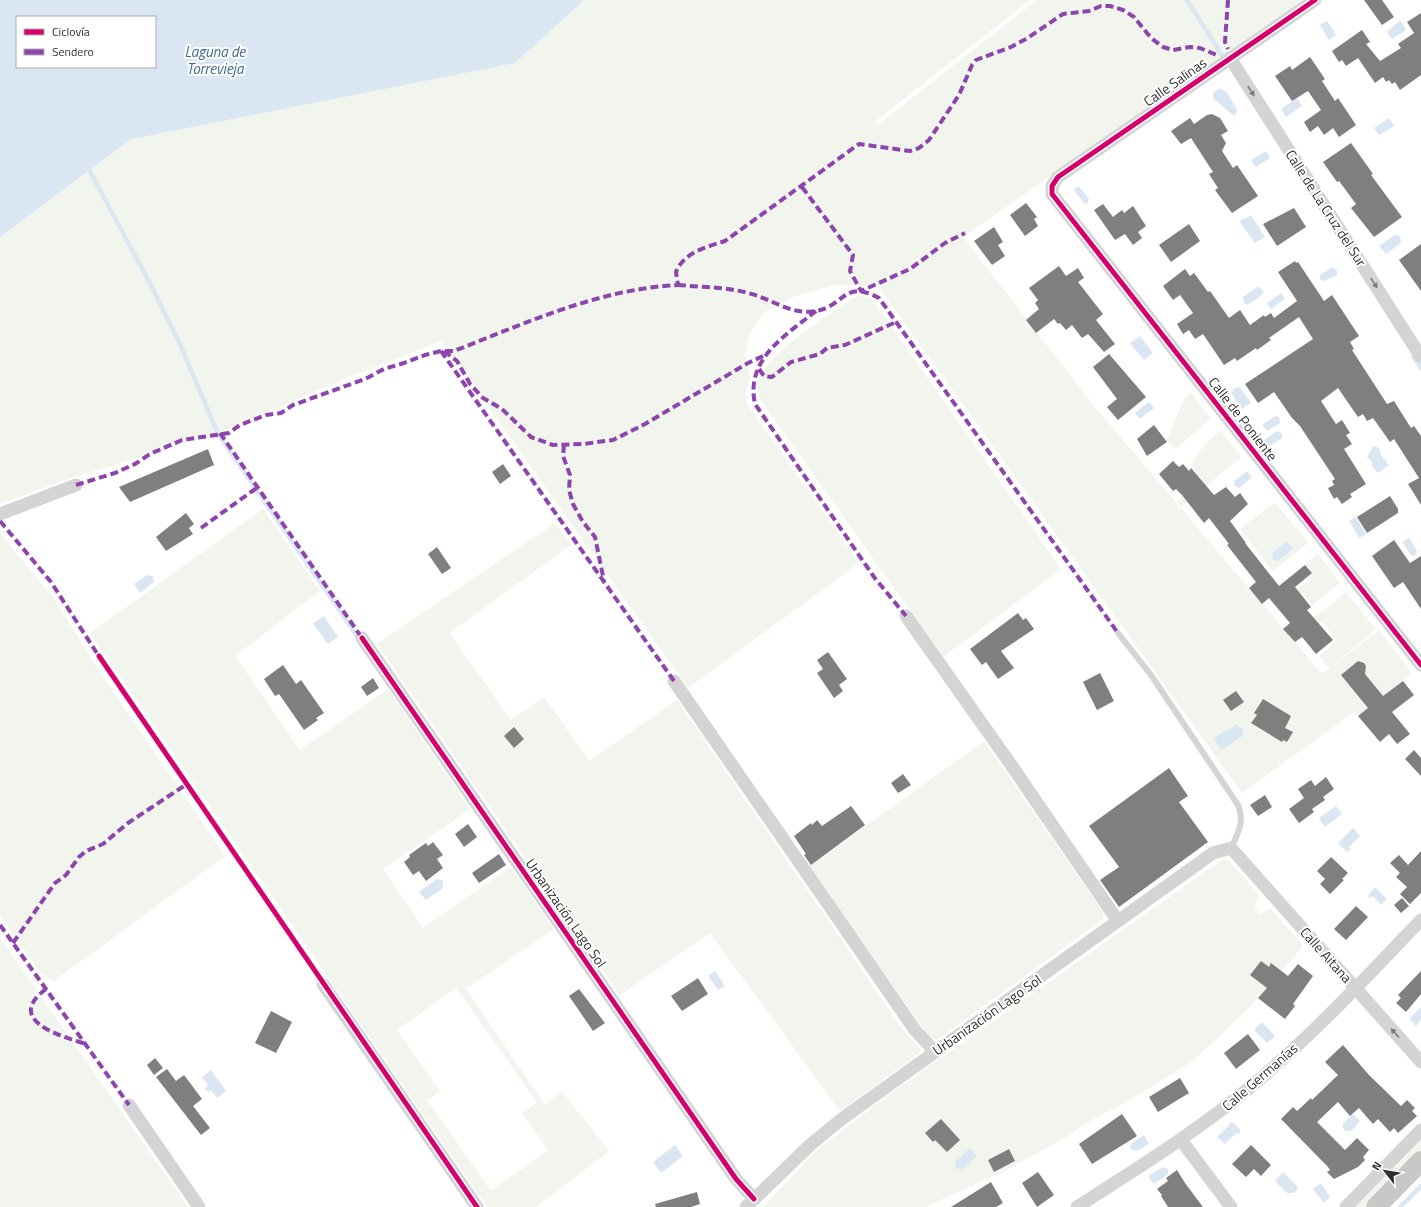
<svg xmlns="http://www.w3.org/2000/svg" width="1421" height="1207" viewBox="0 0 1421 1207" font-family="'Titillium Web',sans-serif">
<rect width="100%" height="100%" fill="#fff"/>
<g fill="#f1f5ed" fill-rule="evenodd">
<path d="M0 0H1030L874 122 879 124 1037 0H1303L963 237 1093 405 1322 674 1330 669 1319 656 1337 640 1322 622 1302 638 1297 632 1346 592 1376 629 1331 667 1379 630 1412 673 1358 716 1354 712 1242 793 875 282 864 285H834L793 297 763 313 750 333 745 355 750 377 746 393 747 404 859 563 688 688 442 341 356 374 216 434 65 480 0 504ZM17 17H155V67H17Z"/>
<path d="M859 296 871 297 1061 569 943 657 762 402C759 396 756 388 758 381 768 353 826 317 851 299Z"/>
<path d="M1191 392 1211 419 1175 449 1167 440 1184 399Z"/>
<path d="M1220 430 1241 457 1181 507 1177 501 1202 480 1191 465 1205 444Z"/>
<path d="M1275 502 1308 543 1273 571 1240 529Z"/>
<path d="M263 509 320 591 235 656 300 750 388 689 470 809 383 869 423 928 511 867 554 929 466 989 545 1105 562 1092 609 1151 536 1207H487L90 633ZM456 988 537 1102 522 1113 548 1150 491 1191 427 1100 440 1091 397 1030Z"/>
<path d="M555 523 571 545 449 633 511 720 544 697 589 761 677 700 901 1027 922 1051 840 1111 710 933 620 995 377 644Z"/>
<path d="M0 533 54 599 101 674 225 856 54 981 40 972 0 915Z"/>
<path d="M1318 554 1340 583 1312 606 1305 596 1298 601 1292 593 1309 580 1300 568Z"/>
<path d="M984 741 1103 912V919L937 1040 930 1038 809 867Z"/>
<path d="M1222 860 1229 861 1259 895 1254 907 1260 914 1271 909 1303 946 1252 1005 1193 1061 1125 1103 1093 1119 1063 1139 1003 1172 925 1207H763L816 1151 890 1094Z"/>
<path d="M0 938 188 1207H0Z"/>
<path d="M1421 1138V1155L1370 1207H1353Z"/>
</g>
<g fill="#dae6f2" fill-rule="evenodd">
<path d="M0 0H584L515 63 131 139 0 237ZM17 17H155V67H17Z"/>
<path d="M1400 20 1406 30 1392 39 1387 32Z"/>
<path d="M1327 21 1336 35 1329 40 1320 25Z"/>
<path d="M1219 88 1227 92 1237 110 1235 116C1233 116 1215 100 1213 98V93Z"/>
<path d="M1297 98 1302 106 1286 117 1281 109Z"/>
<path d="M1389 118 1394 126 1379 135 1374 128Z"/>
<path d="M1266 151 1270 158 1256 167 1251 160Z"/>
<path d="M1079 186 1089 199 1087 204 1084 203 1074 190Z"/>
<path d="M1251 215 1265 237 1255 243 1240 222 1242 218 1245 219Z"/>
<path d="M1395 235 1400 236 1401 243 1386 254 1379 246Z"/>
<path d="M1332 267 1337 271V275L1324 281 1320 280V275Z"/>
<path d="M1259 286 1264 293 1248 305 1244 303 1243 297Z"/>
<path d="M1281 293 1285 299 1271 309 1267 303Z"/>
<path d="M1140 336 1153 353 1144 360 1130 343Z"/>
<path d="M1240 387 1251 403 1242 409 1231 393 1235 388Z"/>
<path d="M1149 402 1154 408 1140 419 1135 413Z"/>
<path d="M1275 416 1279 417 1280 423 1267 431 1262 425Z"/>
<path d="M1277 431 1282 433V438L1269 446 1264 440Z"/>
<path d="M1373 446 1379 448 1381 455 1389 465 1378 473 1372 466V461L1367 457Z"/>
<path d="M1247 471 1252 477 1239 488 1235 486 1234 481Z"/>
<path d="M1356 517 1366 534 1359 538 1349 521Z"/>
<path d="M1409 538 1417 551 1415 556 1411 555 1402 542Z"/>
<path d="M1287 541 1293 549 1278 561 1273 560 1272 553Z"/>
<path d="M147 575 153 576 154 582 140 593 134 584Z"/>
<path d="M324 616 338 637 328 644 313 623Z"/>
<path d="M1237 724 1238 727 1243 728 1242 732 1244 735 1221 750 1214 738Z"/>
<path d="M1336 806 1342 814 1325 827 1319 818Z"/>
<path d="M1353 828 1360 836 1349 847 1351 849 1347 852 1338 843Z"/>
<path d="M437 879 443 881V888L426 900 419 892Z"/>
<path d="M1375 887 1387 899 1381 905 1373 896 1369 898 1368 896Z"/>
<path d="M715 971 725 986 718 990 708 976Z"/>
<path d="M1421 1007V1020L1416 1026 1409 1019Z"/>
<path d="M1262 1022 1275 1036 1267 1043 1254 1030Z"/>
<path d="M211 1070 226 1091 217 1098 211 1090 208 1092 205 1088 208 1086 202 1077Z"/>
<path d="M1353 1114 1360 1121 1351 1131H1346L1343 1128V1123Z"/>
<path d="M1232 1122 1240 1129V1133L1235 1134 1225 1144 1217 1137Z"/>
<path d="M1144 1135 1149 1144 1137 1151 1132 1150 1130 1147 1132 1143Z"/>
<path d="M675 1145 683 1156 661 1173 653 1162Z"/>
<path d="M970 1148 977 1156 962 1170 960 1168 955 1169 956 1165 955 1162Z"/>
<path d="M1163 1167 1168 1169V1174L1154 1184 1148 1176Z"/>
<path d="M1283 1172 1297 1186V1190L1293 1193H1287L1275 1181Z"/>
<path d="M1321 1183 1330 1197 1324 1203 1313 1189Z"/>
</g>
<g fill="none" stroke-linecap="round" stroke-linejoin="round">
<g stroke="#dae6f2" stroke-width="4.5">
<path d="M1187 0 1225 60"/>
<path d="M87 166 152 287 180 344 218 434 360 640"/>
<path d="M1413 356 1421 368"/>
<path d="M1400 1207 1421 1186"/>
</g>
</g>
<g fill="#7f7f7f">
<path d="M1364 0H1382L1394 17 1382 25Z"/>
<path d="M1421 13V75L1400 90 1395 82 1392 84 1389 80 1386 82 1383 77 1375 83 1358 58 1346 66 1342 60 1339 62 1332 51 1362 30 1370 42 1366 44 1380 61 1401 48 1398 44 1414 33 1407 22Z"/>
<path d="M1310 57 1325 79 1322 81 1335 101 1338 98 1356 125 1339 137 1333 128 1324 135 1318 126 1310 132 1304 122 1321 110 1308 91 1292 101 1275 76 1290 66 1292 70Z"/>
<path d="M1212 114 1220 118 1228 131 1221 135 1226 143 1222 151 1233 168 1237 165 1258 196 1232 213 1215 190 1218 188 1209 174 1213 172 1191 138 1181 144 1171 131 1190 118 1194 124 1207 115Z"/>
<path d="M1351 143 1373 174 1371 175 1402 217 1374 237 1351 208 1356 204 1339 181 1337 182 1323 162Z"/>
<path d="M1026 203 1037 217 1034 219 1038 226 1025 236 1010 215Z"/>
<path d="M1103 204 1113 217 1122 210 1124 213 1133 206 1146 226 1138 232 1142 238 1133 245 1125 234 1115 240 1094 210Z"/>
<path d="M1294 208 1306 227 1277 246 1263 224Z"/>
<path d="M1189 224 1200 241 1171 262 1159 245Z"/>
<path d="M994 227 1003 242 998 245 1005 256 992 265 974 241Z"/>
<path d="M1421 244V291L1399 260Z"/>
<path d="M1295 261 1296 263 1298 262 1324 301 1332 295 1359 336 1350 342 1354 349 1352 350 1387 404 1394 401 1411 428 1414 426 1421 436V505L1408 484 1419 478 1394 439 1390 442 1373 418 1367 421 1363 414 1358 417 1338 388 1321 401 1336 424 1342 420 1350 433 1346 435 1352 444 1344 449 1366 484 1350 494 1352 497 1342 504 1337 497 1334 499 1328 488 1334 485 1332 481 1335 479 1300 426 1292 418 1274 392 1258 403 1245 384 1313 339 1299 317 1269 338 1271 340 1257 350 1256 348 1237 361 1235 358 1224 365 1203 334 1195 339 1189 330 1183 334 1177 324 1193 313 1180 295 1173 300 1163 286 1185 269 1190 276 1194 273 1208 292 1210 291 1229 318 1240 310 1250 325 1264 315 1265 317 1271 313 1274 318 1297 301 1278 272Z"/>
<path d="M1059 266 1066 276 1078 268 1084 278 1078 282 1103 314 1096 320 1115 344 1104 352 1088 334 1082 338 1072 325 1066 330 1060 323 1058 324 1054 319 1036 333 1026 320 1039 309 1035 303 1038 300 1029 288Z"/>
<path d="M1109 354 1146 397 1118 420 1107 407 1117 399 1093 367Z"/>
<path d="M1154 425 1167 442 1147 456 1137 439Z"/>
<path d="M208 449 214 465 130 502 119 487Z"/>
<path d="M1173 461 1179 467 1183 464 1189 471 1191 468 1214 495 1226 487 1235 497 1240 493 1248 504 1230 521 1246 543H1245L1279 586 1305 565 1312 573 1295 587 1311 607 1307 610 1333 640 1316 654 1302 637 1295 642 1283 629 1290 623 1269 598 1262 604 1249 588 1256 582 1227 545 1229 544 1209 518 1204 523 1182 495 1176 489 1173 491 1159 474Z"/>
<path d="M503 464 511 476 500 484 492 472Z"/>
<path d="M1390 496 1398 509V513L1367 533 1357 517Z"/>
<path d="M186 513 194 524 189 528 193 534 166 551 156 537Z"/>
<path d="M1394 540 1410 563 1421 556V609L1403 582 1394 588 1372 556Z"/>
<path d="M437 547 451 568 442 574 428 554Z"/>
<path d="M1018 613 1023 620 1026 618 1034 629 1001 651 1014 668 998 679 986 662 982 665 970 649Z"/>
<path d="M828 652 847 679 839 685 843 691 834 698 817 673 823 669 817 660Z"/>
<path d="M1358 661 1364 663 1366 666 1365 674 1383 696 1403 681 1414 695 1392 712 1410 734 1397 744 1389 734 1380 742 1358 716 1368 708 1341 675Z"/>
<path d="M283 665 296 684 301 680 324 713 316 718 318 720 304 730 279 694 275 696 264 679Z"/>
<path d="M1100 673 1114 701 1097 710 1083 682Z"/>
<path d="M373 678 379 688 367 696 361 687Z"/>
<path d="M1236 691 1244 702 1231 711 1223 700Z"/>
<path d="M1263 699 1291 716 1285 728 1293 732 1287 742 1283 740 1282 742 1251 723 1257 715 1254 713Z"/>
<path d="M514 727 524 739 514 748 504 736Z"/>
<path d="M1414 750 1421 758V776L1405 759Z"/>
<path d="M1169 768 1188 796 1179 802 1208 842 1119 907 1100 880 1119 867 1089 826Z"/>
<path d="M903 774 911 785 898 793 891 783Z"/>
<path d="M1326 777 1334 789 1323 797 1325 800 1312 809 1314 812 1299 823 1289 809 1304 798 1298 789 1311 780 1315 786Z"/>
<path d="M1265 795 1272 807 1258 816 1250 805Z"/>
<path d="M851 806 865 825 811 865 804 855 806 854 794 836 811 823 812 825 817 820 822 826Z"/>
<path d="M468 824 477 837 464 847 455 834Z"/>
<path d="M433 842 443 855 437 859 443 868 426 881 419 871 413 875 404 862 410 857 409 855 426 843 428 846Z"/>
<path d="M1421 851V893L1410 904 1400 894 1407 887 1396 877 1400 873 1390 863 1399 855 1408 865Z"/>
<path d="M499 854 506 865 479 883 472 873Z"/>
<path d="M1331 857 1348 873 1342 879 1344 880 1330 894 1320 884 1325 879 1317 871Z"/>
<path d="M1402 898 1409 906 1401 913 1394 905Z"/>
<path d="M1356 906 1368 917 1346 940 1334 929Z"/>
<path d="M1261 961 1269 967 1271 963 1288 976 1298 964 1313 976 1293 1004 1295 1006 1285 1019 1258 998 1267 988 1250 975Z"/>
<path d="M1421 971V994L1406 1012 1396 1003 1401 998 1398 995Z"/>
<path d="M698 978 708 994 682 1011 671 996Z"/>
<path d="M579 989 605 1023 593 1031 569 996Z"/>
<path d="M271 1011 292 1022 276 1053 255 1043Z"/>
<path d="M1248 1034 1260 1050 1236 1069 1224 1053Z"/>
<path d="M1343 1045 1369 1075 1401 1106 1407 1100 1415 1108 1412 1111 1417 1116 1398 1133 1394 1128 1390 1132 1378 1119 1373 1124 1359 1108 1350 1116 1338 1102 1317 1122 1345 1150 1357 1138 1369 1150 1363 1157 1365 1160 1358 1167 1334 1179 1327 1172 1330 1170 1328 1167 1281 1119 1293 1107 1297 1111 1311 1098 1312 1100 1338 1075 1325 1062Z"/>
<path d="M155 1058 163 1068 154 1075 147 1065Z"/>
<path d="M167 1069 176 1081 184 1075 202 1099 193 1106 210 1128 201 1135 156 1077Z"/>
<path d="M1180 1078 1189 1093 1158 1112 1149 1097Z"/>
<path d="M1122 1114 1137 1136 1092 1164 1079 1144Z"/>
<path d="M941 1119 960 1140 947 1152 935 1140 933 1142 925 1133Z"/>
<path d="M1251 1145 1271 1165 1261 1176 1254 1169 1246 1177 1232 1164Z"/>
<path d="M1009 1149 1015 1161 994 1172 988 1160Z"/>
<path d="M1177 1170 1185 1183 1203 1207H1168L1161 1196 1162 1195 1157 1189 1168 1181 1166 1178Z"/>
<path d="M1038 1172 1054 1195 1037 1207 1022 1183Z"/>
<path d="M991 1182 1003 1203 996 1207H951Z"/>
<path d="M697 1192 700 1204 691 1207H656L655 1204Z"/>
</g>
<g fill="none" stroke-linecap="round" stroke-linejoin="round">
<path stroke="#d4d4d4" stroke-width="6" d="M1118 633 1151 675 1238 805C1245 822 1238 833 1231 848"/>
<g stroke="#d4d4d4" stroke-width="13">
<path d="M1315 0 1058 177 1052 186V194L1421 665"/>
<path d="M1230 58 1421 357"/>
<path d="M0 514 76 485"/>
<path d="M906 616 1007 759 1118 921"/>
<path d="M362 638 736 1179 754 1199"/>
<path d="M674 681 915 1030 935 1052"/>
<path d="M323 984 477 1207"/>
<path d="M129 1105 199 1207"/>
<path d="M1181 1140 1231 1207"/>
<path d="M746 1207 810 1145 843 1118 1213 853 1231 848 1421 1062"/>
<path d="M1077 1207C1138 1168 1199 1130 1254 1084 1314 1034 1367 976 1421 920"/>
<path d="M1346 1207 1421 1130"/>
</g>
<path stroke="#c8c8c8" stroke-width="20" d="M1376 1207 1421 1161"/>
<g stroke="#8e44ad" stroke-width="4" stroke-dasharray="8 4" stroke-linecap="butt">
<path d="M1228 0 1225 42 1228 49"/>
<path d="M802 187 853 255 850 271 861 291 910 269 945 243 965 233"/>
<path d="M678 285C701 287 726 287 748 293 770 298 792 316 816 311 845 306 843 279 879 298L1118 633"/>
<path d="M816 311C786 335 745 359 755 404L874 577 906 616"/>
<path d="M441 351 674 681"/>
<path d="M444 351 457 361 470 384 483 398 502 409 531 437 553 445 583 444 613 440 645 424 748 363 763 356"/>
<path d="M759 369 764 376 772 377 791 362 820 354 827 348 845 345 896 322"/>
<path d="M220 433 362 638"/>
<path d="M564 445 563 456 570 475 569 490 573 504 583 522 595 537 604 581"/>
<path d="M76 485 115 473 135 464 150 454 182 440 229 433 240 425 266 415 281 413 293 405 365 379 384 369 404 363 425 355 441 351H454C526 323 599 289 678 285L676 272C684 252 707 247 725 241L859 144 910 151 919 148 929 140 959 95 972 65 976 60 1011 47 1026 39 1063 14 1089 11 1101 6H1110L1123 10 1134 17 1151 38 1163 47 1173 50 1190 47 1200 48 1219 56"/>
<path d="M0 521 51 582 100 658"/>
<path d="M201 528 258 487"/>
<path d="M0 925 129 1105"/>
<path d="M13 943 55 883 66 875 79 857 86 851 103 844 128 823 187 784"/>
<path d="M46 989C4 1020 60 1036 86 1044"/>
</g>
<defs>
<g id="cycleway">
<path d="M1315 0 1058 177 1052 186V194L1421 665"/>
<path d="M362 638 736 1179 754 1199"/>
<path d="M99 656 477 1207"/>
</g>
</defs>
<use href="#cycleway" stroke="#fff" stroke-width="8"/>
<use href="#cycleway" stroke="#d6006c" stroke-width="5"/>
</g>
<defs><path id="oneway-solid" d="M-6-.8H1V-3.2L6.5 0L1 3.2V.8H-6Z"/></defs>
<g fill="#7a7a7a">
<use href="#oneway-solid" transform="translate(1251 91) rotate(57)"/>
<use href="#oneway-solid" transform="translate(1374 283) rotate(57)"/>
<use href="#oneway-solid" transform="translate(1395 1033) rotate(-132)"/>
</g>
<g text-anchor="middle" stroke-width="4" stroke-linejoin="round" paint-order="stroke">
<g font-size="14" fill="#303030" stroke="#fff">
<text transform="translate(1175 82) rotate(-35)" y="5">Calle Salinas</text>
<text transform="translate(1326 208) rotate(57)" y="5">Calle de La Cruz del Sur</text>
<text transform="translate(1243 419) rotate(52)" y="5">Calle de Poniente</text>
<text transform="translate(566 913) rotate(55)" y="5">Urbanización Lago Sol</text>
<text transform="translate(1326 955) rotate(48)" y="5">Calle Aitana</text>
<text transform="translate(987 1015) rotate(-35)" y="5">Urbanización Lago Sol</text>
<text transform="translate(1260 1077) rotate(-41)" y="5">Calle Germanías</text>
</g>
<g font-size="15" font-style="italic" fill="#3b6a95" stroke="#fff">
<text x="215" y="57">Laguna de<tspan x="215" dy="17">Torrevieja</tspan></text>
</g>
</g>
<rect x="16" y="16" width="140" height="52" fill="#ffffff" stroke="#acacac"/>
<rect x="24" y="29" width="20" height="6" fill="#d6006c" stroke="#acacac"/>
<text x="52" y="36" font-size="12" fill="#303030">Ciclovía</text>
<rect x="24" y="49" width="20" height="6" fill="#8e44ad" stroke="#acacac"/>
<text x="52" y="56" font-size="12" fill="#303030">Sendero</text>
<g transform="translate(1385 1171) rotate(301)" stroke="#ffffff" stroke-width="3" paint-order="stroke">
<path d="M0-3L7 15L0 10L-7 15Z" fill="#303030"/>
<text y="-6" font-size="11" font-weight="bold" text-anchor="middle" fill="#303030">N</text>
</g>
</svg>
